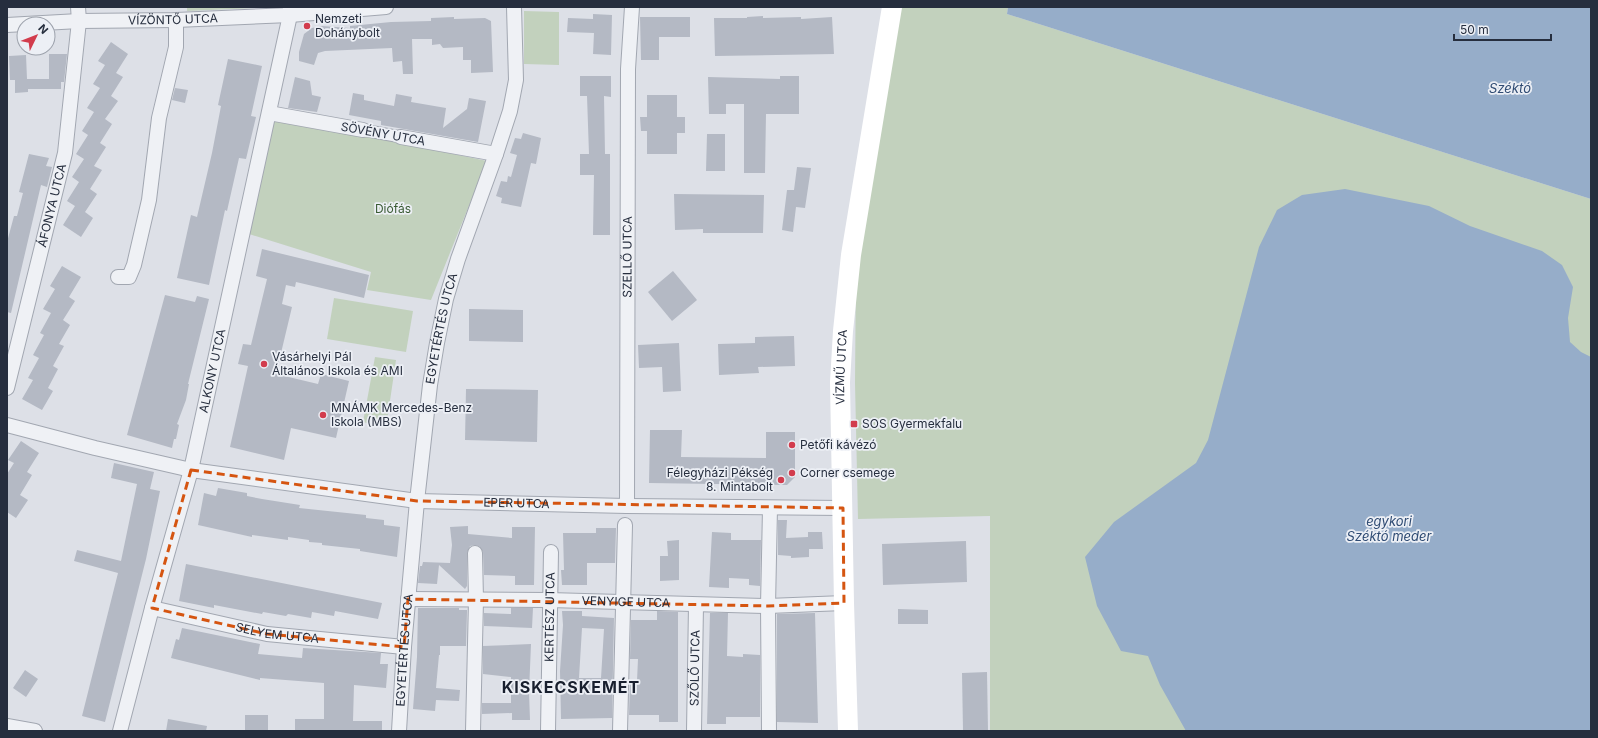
<svg xmlns="http://www.w3.org/2000/svg" width="1598" height="738" viewBox="0 0 1598 738" font-family="Inter,sans-serif">
<rect width="100%" height="100%" fill="#dde0e7"/>
<g fill="#c2d1bd">
<path d="M187 7H278L187 11Z"/>
<path d="M898 7H1008L1007 14 1591 199V731H990V516L858 519 855 383 856 265Z"/>
<path d="M524 11 559 12V65L524 64Z"/>
<path d="M272 116 487 161 431 300 367 290 371 272 249 234Z"/>
<path d="M334 298 413 311 406 352 327 339Z"/>
<path d="M375 357 396 360 386 428 363 422Z"/>
</g>
<g fill="#96adc9">
<path d="M1008 7H1591V199L1007 14Z"/>
<path d="M1345 189 1429 206 1470 226 1542 251 1562 265 1573 287 1568 318 1570 342 1581 352 1591 357V731H1186L1160 685 1148 656 1121 651 1097 606 1085 557 1114 522 1196 463 1208 440 1259 247 1277 210 1302 195Z"/>
</g>
<g fill="#b4b9c4" fill-rule="evenodd">
<path d="M593 14 612 15 611 55 593 54 594 33 567 32 568 18 593 19Z"/>
<path d="M763 16V18L801 17V19L832 17 834 54 715 56 714 18H747V17Z"/>
<path d="M454 17V19L485 18 491 21 493 72 471 73V60H463V47L443 48 440 44 432 45V39H412L413 74H403L402 61 393 62 392 48 325 51 318 53 314 65 299 61V52L304 34 312 28 322 26 350 28V26L391 22 431 21V18Z"/>
<path d="M640 17H690V37H659V60H641Z"/>
<path d="M111 42 128 54 116 73 123 77 111 96 118 101 105 119 112 124 100 143 106 147 94 166 102 170 90 189 97 194 85 212 93 218 81 237 63 225 75 206 67 201 79 182 72 177 84 159 76 154 88 135 82 131 94 112 87 108 100 88 93 84 105 65 98 61Z"/>
<path d="M49 54H67L64 82H61V89H28V92L15 93V80H10L9 56 26 55 27 79H49Z"/>
<path d="M228 59 262 66 251 116 256 117 246 159 239 158 227 211 225 210 209 285 177 278 191 215 197 217 212 153 221 106 218 105Z"/>
<path d="M580 76H611V97L604 96 605 154H610V235H593L594 175H580V154H589L587 96H580Z"/>
<path d="M780 76H799V114H766L765 173H744V104H726V114H709L708 77 780 79Z"/>
<path d="M295 77 310 81 312 95 321 97 317 112 288 108Z"/>
<path d="M175 88 188 90 185 103 172 100Z"/>
<path d="M353 93 364 95V100L394 106 396 94 412 97 411 102 446 108 443 128 467 109 469 98 486 101 478 142 381 125V121L349 115Z"/>
<path d="M647 95H677V117H685V133H677V154H647V131H641L640 117H647Z"/>
<path d="M523 133 541 138 536 164 531 163 521 207 501 203 502 198 496 196 501 181 507 182 508 176 511 177 517 155 510 153 515 138 521 139Z"/>
<path d="M707 134H725V171H706Z"/>
<path d="M29 154 49 158 46 166 52 167 47 187 41 185 11 313 7 312V242L14 216H17L23 193 19 192Z"/>
<path d="M797 167 811 168 805 208 796 207 793 232 782 230 787 190H794Z"/>
<path d="M674 194 764 195 763 233H703V229L675 230Z"/>
<path d="M262 249 369 275 364 298 296 282 295 287 286 285 282 304 292 307 276 374 318 384 321 374 349 381 336 438 291 428 284 460 230 447 248 366 238 364 243 344 251 345 267 279 256 276Z"/>
<path d="M62 266 81 277 69 297 75 301 63 320 70 325 59 344 64 346 53 366 58 369 48 388 53 391 42 410 22 399 33 380 28 378 39 358 33 355 44 335 40 333 51 313 43 309 55 289 50 286Z"/>
<path d="M673 271 697 300 672 321 648 292Z"/>
<path d="M165 295 195 302 197 296 209 299 188 384H189L186 400 177 424 179 425 176 439H174L172 448 127 435Z"/>
<path d="M469 309 523 310V342L469 341Z"/>
<path d="M794 336 795 366 758 367 759 373 719 375 718 344 755 343V337Z"/>
<path d="M679 343 681 391 663 392 662 367 639 368 638 345Z"/>
<path d="M466 389 538 390 537 442 465 440Z"/>
<path d="M650 430H682L681 457 766 458V432H795V477L787 485 649 483Z"/>
<path d="M21 441 39 453 27 472 32 475 20 495 28 500 16 518 7 512V474L14 463 8 460Z"/>
<path d="M114 463 154 472 150 489 160 491 146 559 105 722 82 716 118 573 74 561 77 550 121 561 137 484 111 478Z"/>
<path d="M218 488 247 493V496L262 499 300 505 299 508 366 515V518L384 520V525L400 527 397 557 360 551V549L322 545V543L309 542V540L288 537V540L252 535V537L198 525 204 493 216 496Z"/>
<path d="M778 520H787L786 538 808 537V532H822L823 549H809V557L791 558V556L778 555Z"/>
<path d="M468 526V534L512 538V527H535L534 585H515V576L484 575 483 552 479 546 475 545 470 546 467 553V586L465 589 439 565 437 584 418 583 420 566H422L423 562 450 563 452 545 450 527Z"/>
<path d="M596 528H616L615 563H587V585H562L561 570H564L563 533H596Z"/>
<path d="M712 532 731 533V540H761L760 586 749 585V579L729 578V588L709 587Z"/>
<path d="M679 540V580L660 581V556H668L667 541Z"/>
<path d="M966 541 967 582 883 585 882 544Z"/>
<path d="M186 564 382 603 378 619 335 611 334 616 312 612 311 618 288 614 286 616 263 612 262 614 214 605V608L179 601Z"/>
<path d="M418 608H459V610H467V612L466 646H440V655H439L436 688 460 690 459 701 436 700 435 711 413 709 417 657Z"/>
<path d="M511 608H533L532 628 484 626V613L511 614Z"/>
<path d="M898 609 928 610V624H898Z"/>
<path d="M562 611H582V616L614 618 612 718 561 719 560 671 563 625ZM582 628 604 629 601 678H579Z"/>
<path d="M657 611 678 612V722H659V715H629L630 681H637L638 659H630L631 620H657Z"/>
<path d="M710 613H728L727 656 743 657V654L760 655V717H726V724H707Z"/>
<path d="M815 613 818 723 777 722V614Z"/>
<path d="M182 628 260 644 258 654 302 658 303 648 381 653 380 664H388L386 688 354 685 353 721H382V731H295V719H324V683L260 678V680L171 658 176 639 179 640Z"/>
<path d="M531 644 529 692 530 720H512V713L482 714V703H511V677L483 674V646Z"/>
<path d="M25 670 38 679 26 697 13 688Z"/>
<path d="M987 672 988 731H963L962 673Z"/>
<rect x="245" y="715" width="23" height="16"/>
<path d="M168 719 207 726 206 731H166Z"/>
</g>
<g fill="none" stroke-linecap="round" stroke-linejoin="round">
<defs>
<path id="pedestrian" d="M363 130 401 137"/>
<g id="minor">
<path id="s1" d="M7 25 79 21 176 20 290 15 386 7"/>
<path d="M269 113 363 130"/>
<path d="M401 137 496 154"/>
<path d="M118 277H129L134 265 149 200 159 118 176 47V20"/>
<path id="s2" d="M7 388 65 153 79 21 78 7"/>
<path id="s3" d="M7 425 95 448 191 470 417 501 627 506 843 508"/>
<path id="s4" d="M627 506 628 69 632 7"/>
<path id="s5" d="M408 599 549 600 768 606 844 603"/>
<path id="s6" d="M152 608 267 634 404 647"/>
<path d="M7 726 35 731"/>
<path id="s7" d="M120 731 152 608 191 470 290 15V7"/>
<path id="s8" d="M399 731 404 647 417 501 430 385 437 343 446 299 458 259 496 154 510 111 516 80 514 7"/>
<path d="M473 731 476 600 475 553"/>
<path id="s9" d="M548 731 551 552"/>
<path d="M620 731 625 525"/>
<path id="s10" d="M694 731 696 605"/>
<path d="M769 731 768 606 770 508"/>
</g>
</defs>
<use href="#pedestrian" stroke="#a2a7b1" stroke-width="13"/>
<use href="#minor" stroke="#a2a7b1" stroke-width="16"/>
<use href="#pedestrian" stroke="#eff1f5" stroke-width="11"/>
<use href="#minor" stroke="#eff1f5" stroke-width="14"/>
<path stroke="#fff" stroke-width="20" id="s11" d="M848 731 844 603 840 382 843 331 851 255 892 7"/>
</g>
<path fill="none" stroke="#d55511" stroke-width="3" stroke-dasharray="8 5" stroke-linejoin="round" d="M191 470 417 501 843 508 844 603 768 606 408 599 404 647 267 634 152 608Z"/>
<g fill="#d23c4d" stroke="#eceff5" stroke-width="1.5">
<circle cx="307" cy="26" r="4"/>
<circle cx="264" cy="364" r="4"/>
<circle cx="323" cy="415" r="4"/>
<rect x="850" y="420" width="8" height="8" rx="2"/>
<circle cx="792" cy="445" r="4"/>
<circle cx="792" cy="473" r="4"/>
<circle cx="781" cy="480" r="4"/>
</g>
<g text-anchor="middle" stroke-width="3.5" stroke-linejoin="round" paint-order="stroke">
<g font-size="12" fill="#262e3e" stroke="#eceff5">
<text dy="4" stroke="none"><textPath href="#s1" startOffset="166">VÍZÖNTŐ UTCA</textPath></text>
<text transform="translate(383 134) rotate(10)" y="4">SÖVÉNY UTCA</text>
<text dy="4" stroke="none"><textPath href="#s2" startOffset="188">ÁFONYA UTCA</textPath></text>
<text dy="4" stroke="none"><textPath href="#s4" startOffset="249">SZELLŐ UTCA</textPath></text>
<text dy="4" stroke="none"><textPath href="#s8" startOffset="405">EGYETÉRTÉS UTCA</textPath></text>
<text dy="4" stroke="none"><textPath href="#s11" startOffset="364">VÍZMŰ UTCA</textPath></text>
<text dy="4" stroke="none"><textPath href="#s7" startOffset="372">ALKONY UTCA</textPath></text>
<text dy="4" stroke="none"><textPath href="#s3" startOffset="517">EPER UTCA</textPath></text>
<text dy="4" stroke="none"><textPath href="#s5" startOffset="218">VENYIGE UTCA</textPath></text>
<text dy="4" stroke="none"><textPath href="#s9" startOffset="114">KERTÉSZ UTCA</textPath></text>
<text dy="4" stroke="none"><textPath href="#s6" startOffset="128">SELYEM UTCA</textPath></text>
<text dy="4" stroke="none"><textPath href="#s8" startOffset="81">EGYETÉRTÉS UTCA</textPath></text>
<text dy="4" stroke="none"><textPath href="#s10" startOffset="63">SZŐLŐ UTCA</textPath></text>
</g>
<g font-size="12" fill="#262e3e" stroke="#eceff5" text-anchor="start">
<text x="315" y="23">Nemzeti<tspan x="315" dy="14">Dohánybolt</tspan></text>
<text x="272" y="361">Vásárhelyi Pál<tspan x="272" dy="14">Általános Iskola és AMI</tspan></text>
<text x="331" y="412">MNÁMK Mercedes-Benz<tspan x="331" dy="14">Iskola (MBS)</tspan></text>
<text x="862" y="428">SOS Gyermekfalu</text>
<text x="800" y="449">Petőfi kávézó</text>
<text x="773" y="477" text-anchor="end">Félegyházi Pékség<tspan x="773" dy="14">8. Mintabolt</tspan></text>
<text x="800" y="477">Corner csemege</text>
</g>
<g font-size="12" fill="#395a33" stroke="#eceff5">
<text x="393" y="213">Diófás</text>
</g>
<g font-size="13" font-style="italic" fill="#2f4b73" stroke="#eceff5">
<text x="1510" y="93">Széktó</text>
<text x="1389" y="526">egykori<tspan x="1389" dy="15">Széktó meder</tspan></text>
</g>
<g font-size="16" font-weight="bold" letter-spacing="1" fill="#181f2e" stroke="#eceff5">
<text x="571" y="693">KISKECSKEMÉT</text>
</g>
</g>
<rect width="1598" height="738" fill="none" stroke="#262e3e" stroke-width="16"/>
<g transform="translate(36 36) rotate(47)"><circle r="19" fill="#eceff5" stroke="#9da2ac"/>
<path d="M0-3L7 15L0 10L-7 15Z" fill="#d23c4d"/>
<text y="-6" font-size="11" font-weight="bold" text-anchor="middle" fill="#262e3e">N</text>
</g>
<path d="M1454 34v6h97v-6" fill="none" stroke="#262e3e" stroke-width="2"/>
<text x="1460" y="34" font-size="12" fill="#262e3e" stroke="#eceff5" stroke-width="3" paint-order="stroke">50 m</text>
</svg>
